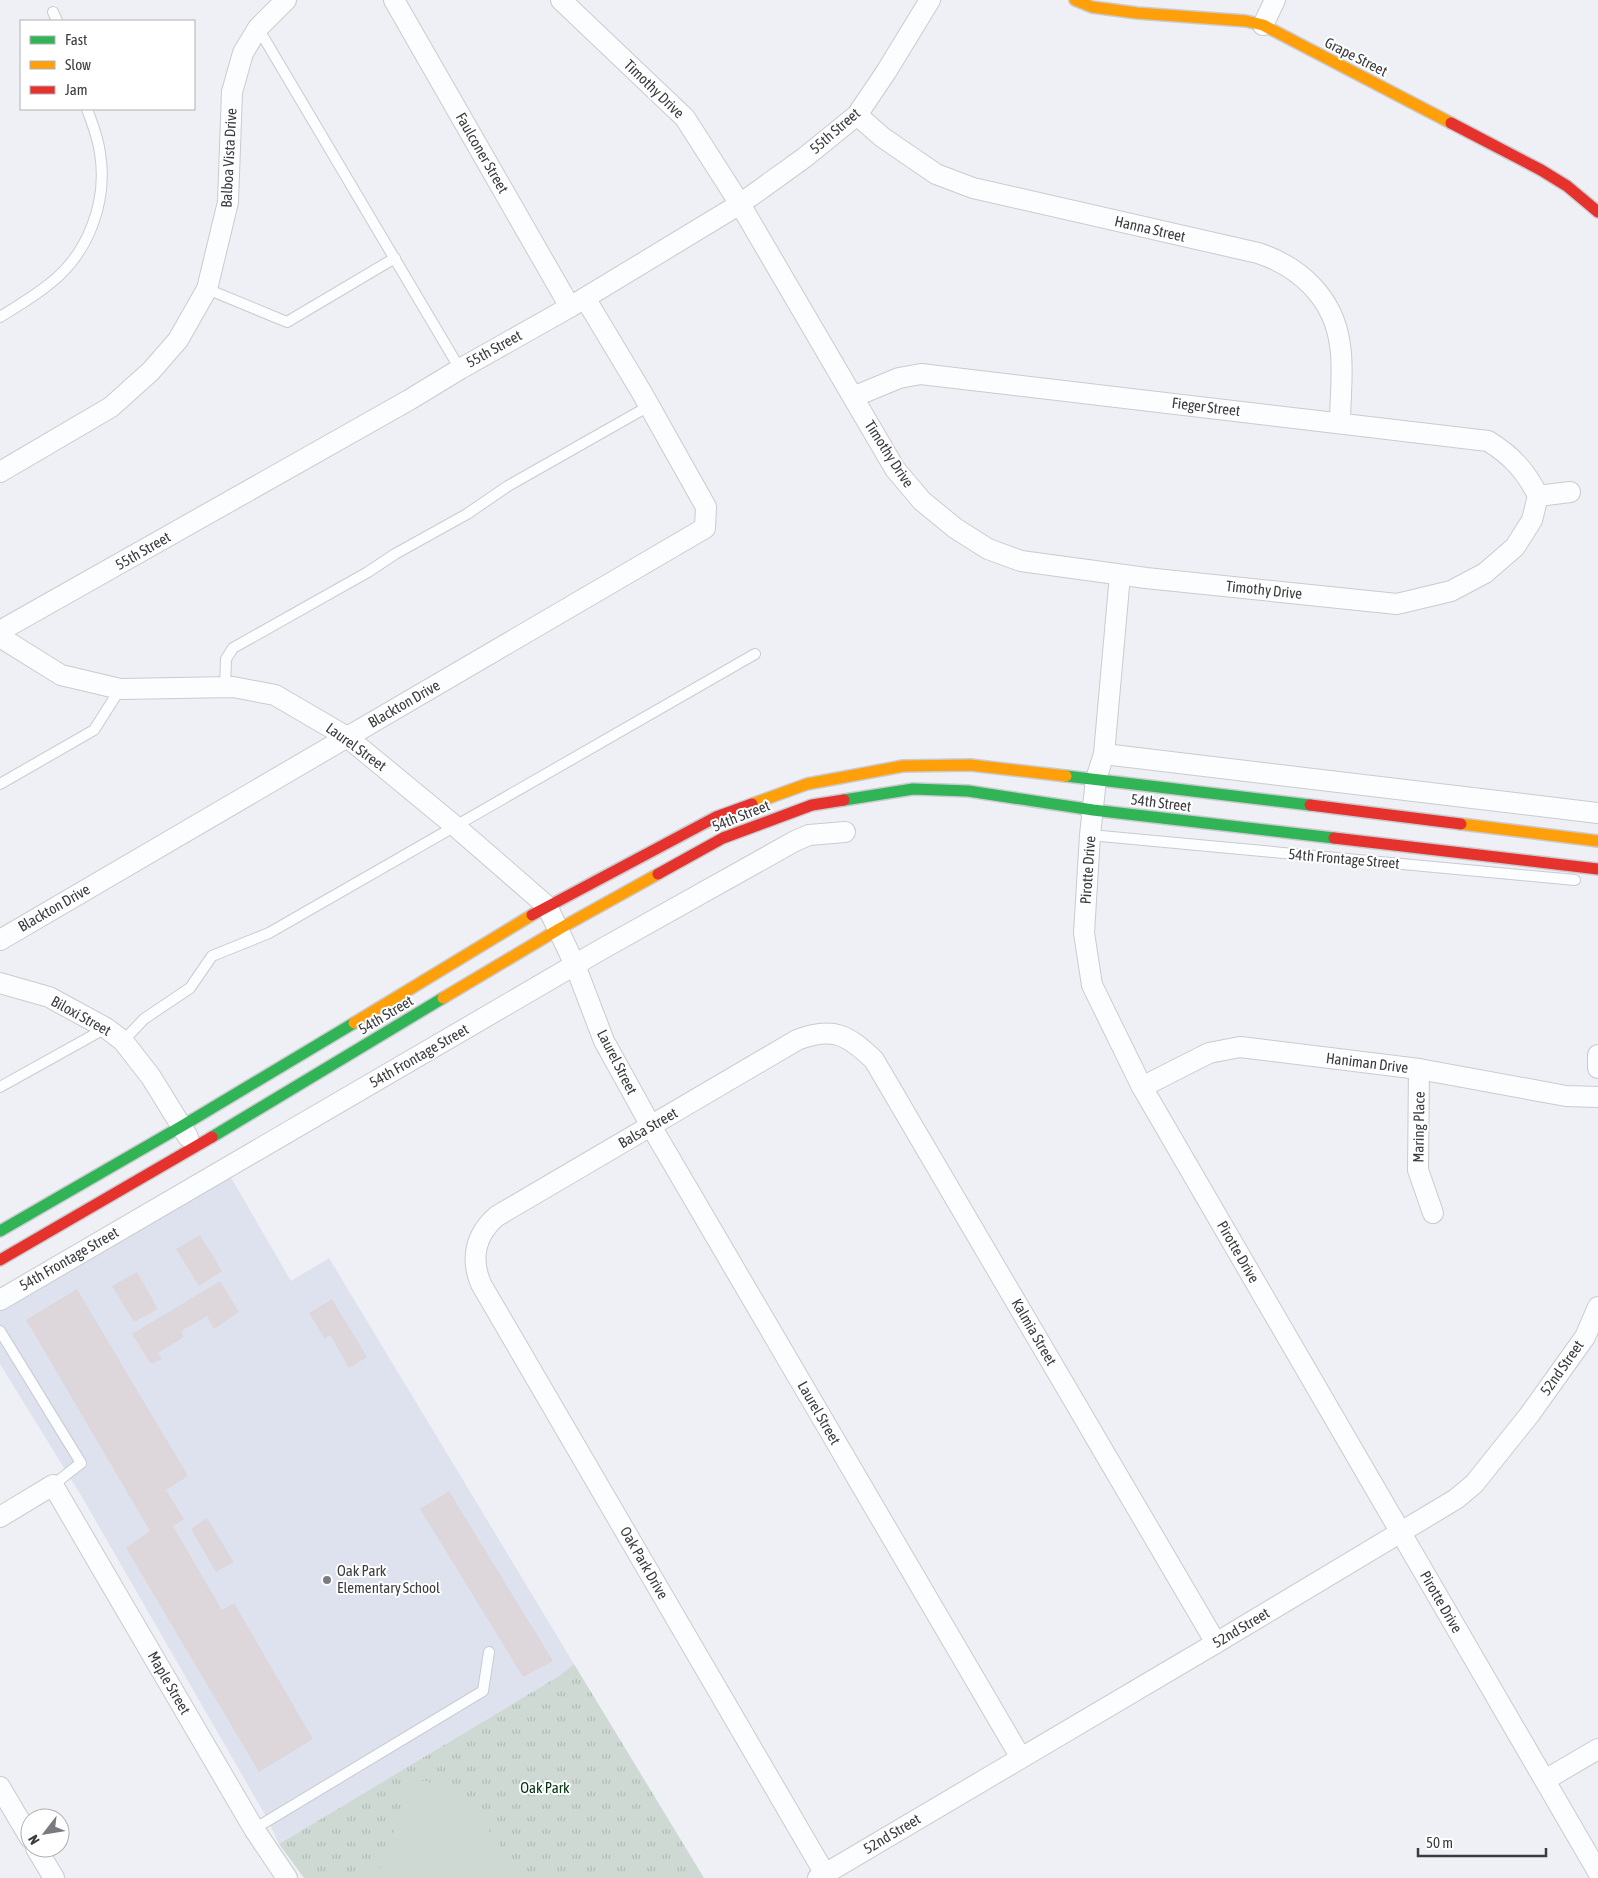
<svg xmlns="http://www.w3.org/2000/svg" width="1598" height="1878" viewBox="0 0 1598 1878" font-family="'Asap Condensed',sans-serif">
<defs>
<pattern id="grass-tufts" width="24" height="20" patternUnits="userSpaceOnUse" patternTransform="scale(1.25)"><rect width="24" height="20" fill="#ced9d3"/><path d="M3 7l-1-3M5 7V3M7 7l1-3M15 17l-1-3M17 17v-4M19 17l1-3" fill="none" stroke="#b2bbb6"/></pattern>
</defs>
<rect width="100%" height="100%" fill="#eef0f6"/>
<path fill="#dee2ee" d="M229 1174 291 1281 329 1258 574 1664 559 1676 279 1844 268 1820 82 1497 0 1364V1307Z"/>
<path fill="url(#grass-tufts)" d="M574 1664 704 1878H304L279 1844 559 1676Z"/>
<path fill="#ced9d3" d="M411 1781H427L470 1808 498 1842 517 1878H367L370 1867 381 1868Z"/>
<g fill="#ddd7db">
<path d="M200 1235 222 1271 199 1286 176 1249Z"/>
<path d="M137 1272 158 1309 134 1322 112 1286Z"/>
<path d="M220 1281 239 1312 214 1329 207 1316 181 1331 184 1337 158 1353 162 1359 151 1364 132 1334Z"/>
<path d="M77 1289 188 1476 166 1490 184 1519 173 1526 222 1610 234 1603 313 1739 259 1772 126 1548 150 1531 26 1320Z"/>
<path d="M332 1299 367 1357 349 1368 330 1335 325 1339 309 1313Z"/>
<path d="M449 1491 553 1661 523 1677 420 1509Z"/>
<path d="M207 1518 234 1562 216 1572 191 1529Z"/>
</g>
<g fill="none" stroke-linecap="round" stroke-linejoin="round">
<defs>
<g id="lane">
<path d="M53 12 57 21"/>
<path d="M258 28 460 369"/>
<path d="M207 289 287 322 395 258"/>
<path d="M0 317C16 307 33 297 48 285 88 255 108 202 100 153 98 137 92 123 87 109"/>
<path d="M225 687 226 659 233 648 368 572 395 554 467 514 508 486 649 406"/>
<path d="M0 784 94 730 120 689"/>
<path d="M1090 835 1575 880"/>
<path d="M123 1041 144 1019 190 988 212 956 269 933 755 654"/>
<path d="M0 1087 106 1028"/>
<path d="M0 1331 81 1463 53 1485"/>
<path d="M254 1829 483 1691 489 1652"/>
</g>
<g id="street">
<path d="M394 0 570 307"/>
<path d="M561 0 685 118 740 204 895 469 922 501 955 528 988 549 1021 561 1146 578 1397 604 1451 591 1485 573 1515 547 1532 520 1538 496"/>
<path d="M1263 25 1275 0"/>
<path d="M857 115 882 137 936 174 973 188 1258 253C1301 267 1334 299 1340 345 1344 370 1340 397 1340 423"/>
<path d="M853 397 899 378 921 374 1488 441C1511 455 1526 471 1538 496"/>
<path d="M0 472 111 407 151 371 178 340 207 289 228 202 232 92 243 53 258 28 286 0"/>
<path d="M1538 496 1570 492"/>
<path d="M1120 575 1104 754 1096 779 1090 835 1084 933 1092 985 1142 1087 1598 1872"/>
<path d="M0 631 409 400 460 369 570 307 740 204 804 158 857 115 886 72 930 0"/>
<path d="M0 637 61 675 120 689 233 687 275 695 347 737 455 826 547 906 575 965 604 1041 651 1126 1021 1758"/>
<path d="M1104 754 1598 813"/>
<path d="M0 940 705 528 706 507 642 393 585 298"/>
<path d="M0 983 49 997 106 1028 123 1041 151 1077 188 1137"/>
<path d="M1598 1055V1068"/>
<path d="M1419 1069 1418 1170 1433 1213"/>
<path d="M1142 1087 1209 1053 1240 1047 1419 1069 1566 1096 1598 1097"/>
<path d="M0 1300 602 949 795 841 809 835 845 832"/>
<path d="M0 1517 53 1485 254 1829 287 1878"/>
<path d="M1545 1780 1598 1749"/>
<path d="M0 1787 30 1838"/>
<path d="M36 1848 54 1878"/>
<path d="M825 1874 481 1284C470 1258 476 1234 497 1216L797 1040C833 1026 848 1035 874 1060L1216 1643"/>
<path d="M818 1878 1216 1643 1456 1499 1474 1484 1530 1414 1585 1337 1598 1307"/>
</g>
<g id="fast">
<path d="M1066 776 1310 805"/>
<path d="M844 800 913 789 968 791 1093 810 1334 838"/>
<path d="M212 1137 443 998"/>
<path d="M0 1231 182 1126 354 1023"/>
</g>
<g id="slow">
<path d="M1075 0 1092 7 1137 13 1246 21 1263 25 1451 123"/>
<path d="M752 804 807 784 903 766 970 765 1066 776"/>
<path d="M1461 824 1598 841"/>
<path d="M443 998 559 929 658 874"/>
<path d="M354 1023 532 915"/>
</g>
<g id="jam">
<path d="M1451 123 1541 170 1567 186 1598 212"/>
<path d="M1310 805 1461 824"/>
<path d="M1334 838 1598 869"/>
<path d="M658 874 723 838 812 805 844 800"/>
<path d="M532 915 716 817 752 804"/>
<path d="M0 1260 212 1137"/>
</g>
</defs>
<use href="#lane" stroke="#cacbd0" stroke-width="12"/>
<use href="#street" stroke="#cacbd0" stroke-width="22"/>
<use href="#fast" stroke="#cacbd0" stroke-width="14"/>
<use href="#slow" stroke="#cacbd0" stroke-width="14"/>
<use href="#jam" stroke="#cacbd0" stroke-width="14"/>
<use href="#lane" stroke="#fcfdfe" stroke-width="10"/>
<use href="#street" stroke="#fcfdfe" stroke-width="20"/>
<use href="#fast" stroke="#30b455" stroke-width="11"/>
<use href="#slow" stroke="#ff9f0a" stroke-width="11"/>
<use href="#jam" stroke="#e5322d" stroke-width="11"/>
</g>
<circle fill="#797b80" stroke="#fff" stroke-width="2" cx="327" cy="1580" r="5"/>
<g text-anchor="middle" stroke-width="4" stroke-linejoin="round" paint-order="stroke">
<g font-size="15" fill="#3a3c40" stroke="#fff">
<text transform="translate(1356 57) rotate(27)" y="5">Grape Street</text>
<text transform="translate(654 89) rotate(44)" y="5">Timothy Drive</text>
<text transform="translate(835 131) rotate(-41)" y="5">55th Street</text>
<text transform="translate(482 153) rotate(60)" y="5">Faulconer Street</text>
<text transform="translate(229 158) rotate(-87)" y="5">Balboa Vista Drive</text>
<text transform="translate(1150 229) rotate(13)" y="5">Hanna Street</text>
<text transform="translate(494 349) rotate(-29)" y="5">55th Street</text>
<text transform="translate(1206 407) rotate(7)" y="5">Fieger Street</text>
<text transform="translate(889 454) rotate(57)" y="5">Timothy Drive</text>
<text transform="translate(143 551) rotate(-30)" y="5">55th Street</text>
<text transform="translate(1264 590) rotate(6)" y="5">Timothy Drive</text>
<text transform="translate(404 704) rotate(-30)" y="5">Blackton Drive</text>
<text transform="translate(356 747) rotate(36)" y="5">Laurel Street</text>
<text transform="translate(1161 803) rotate(7)" y="5">54th Street</text>
<text transform="translate(741 816) rotate(-22)" y="5">54th Street</text>
<text transform="translate(1344 859) rotate(5)" y="5">54th Frontage Street</text>
<text transform="translate(1088 870) rotate(-86)" y="5">Pirotte Drive</text>
<text transform="translate(54 908) rotate(-30)" y="5">Blackton Drive</text>
<text transform="translate(386 1015) rotate(-31)" y="5">54th Street</text>
<text transform="translate(81 1016) rotate(29)" y="5">Biloxi Street</text>
<text transform="translate(419 1056) rotate(-30)" y="5">54th Frontage Street</text>
<text transform="translate(617 1062) rotate(63)" y="5">Laurel Street</text>
<text transform="translate(1367 1063) rotate(7)" y="5">Haniman Drive</text>
<text transform="translate(1419 1127) rotate(-89)" y="5">Maring Place</text>
<text transform="translate(648 1128) rotate(-30)" y="5">Balsa Street</text>
<text transform="translate(1238 1252) rotate(60)" y="5">Pirotte Drive</text>
<text transform="translate(69 1259) rotate(-30)" y="5">54th Frontage Street</text>
<text transform="translate(1034 1332) rotate(60)" y="5">Kalmia Street</text>
<text transform="translate(1562 1368) rotate(-55)" y="5">52nd Street</text>
<text transform="translate(819 1413) rotate(60)" y="5">Laurel Street</text>
<text transform="translate(644 1563) rotate(60)" y="5">Oak Park Drive</text>
<text transform="translate(1441 1602) rotate(60)" y="5">Pirotte Drive</text>
<text transform="translate(1241 1628) rotate(-31)" y="5">52nd Street</text>
<text transform="translate(169 1683) rotate(60)" y="5">Maple Street</text>
<text transform="translate(892 1834) rotate(-31)" y="5">52nd Street</text>
</g>
<g font-size="15" fill="#3a3c40" stroke="#fff" text-anchor="start">
<text x="337" y="1576">Oak Park<tspan x="337" dy="17">Elementary School</tspan></text>
</g>
<g font-size="15" fill="#013313" stroke="#fff">
<text x="545" y="1793">Oak Park</text>
</g>
</g>
<rect x="20" y="20" width="175" height="90" fill="#ffffff" stroke="#b0b1b3"/>
<rect x="30" y="36" width="25" height="8" fill="#30b455" stroke="#b0b1b3"/>
<text x="65" y="45" font-size="15" fill="#3a3c40">Fast</text>
<rect x="30" y="61" width="25" height="8" fill="#ff9f0a" stroke="#b0b1b3"/>
<text x="65" y="70" font-size="15" fill="#3a3c40">Slow</text>
<rect x="30" y="86" width="25" height="8" fill="#e5322d" stroke="#b0b1b3"/>
<text x="65" y="95" font-size="15" fill="#3a3c40">Jam</text>
<g transform="translate(45 1833) rotate(239)"><circle r="24" fill="#ffffff" stroke="#b0b1b3"/>
<path d="M0-4L9 19L0 12L-9 19Z" fill="#797b80"/>
<text y="-8" font-size="14" font-weight="bold" text-anchor="middle" fill="#3a3c40">N</text>
</g>
<path d="M1418 1848v8h128v-8" fill="none" stroke="#3a3c40" stroke-width="2.5"/>
<text x="1426" y="1848" font-size="15" fill="#3a3c40" stroke="#ffffff" stroke-width="4" paint-order="stroke">50 m</text>
</svg>
